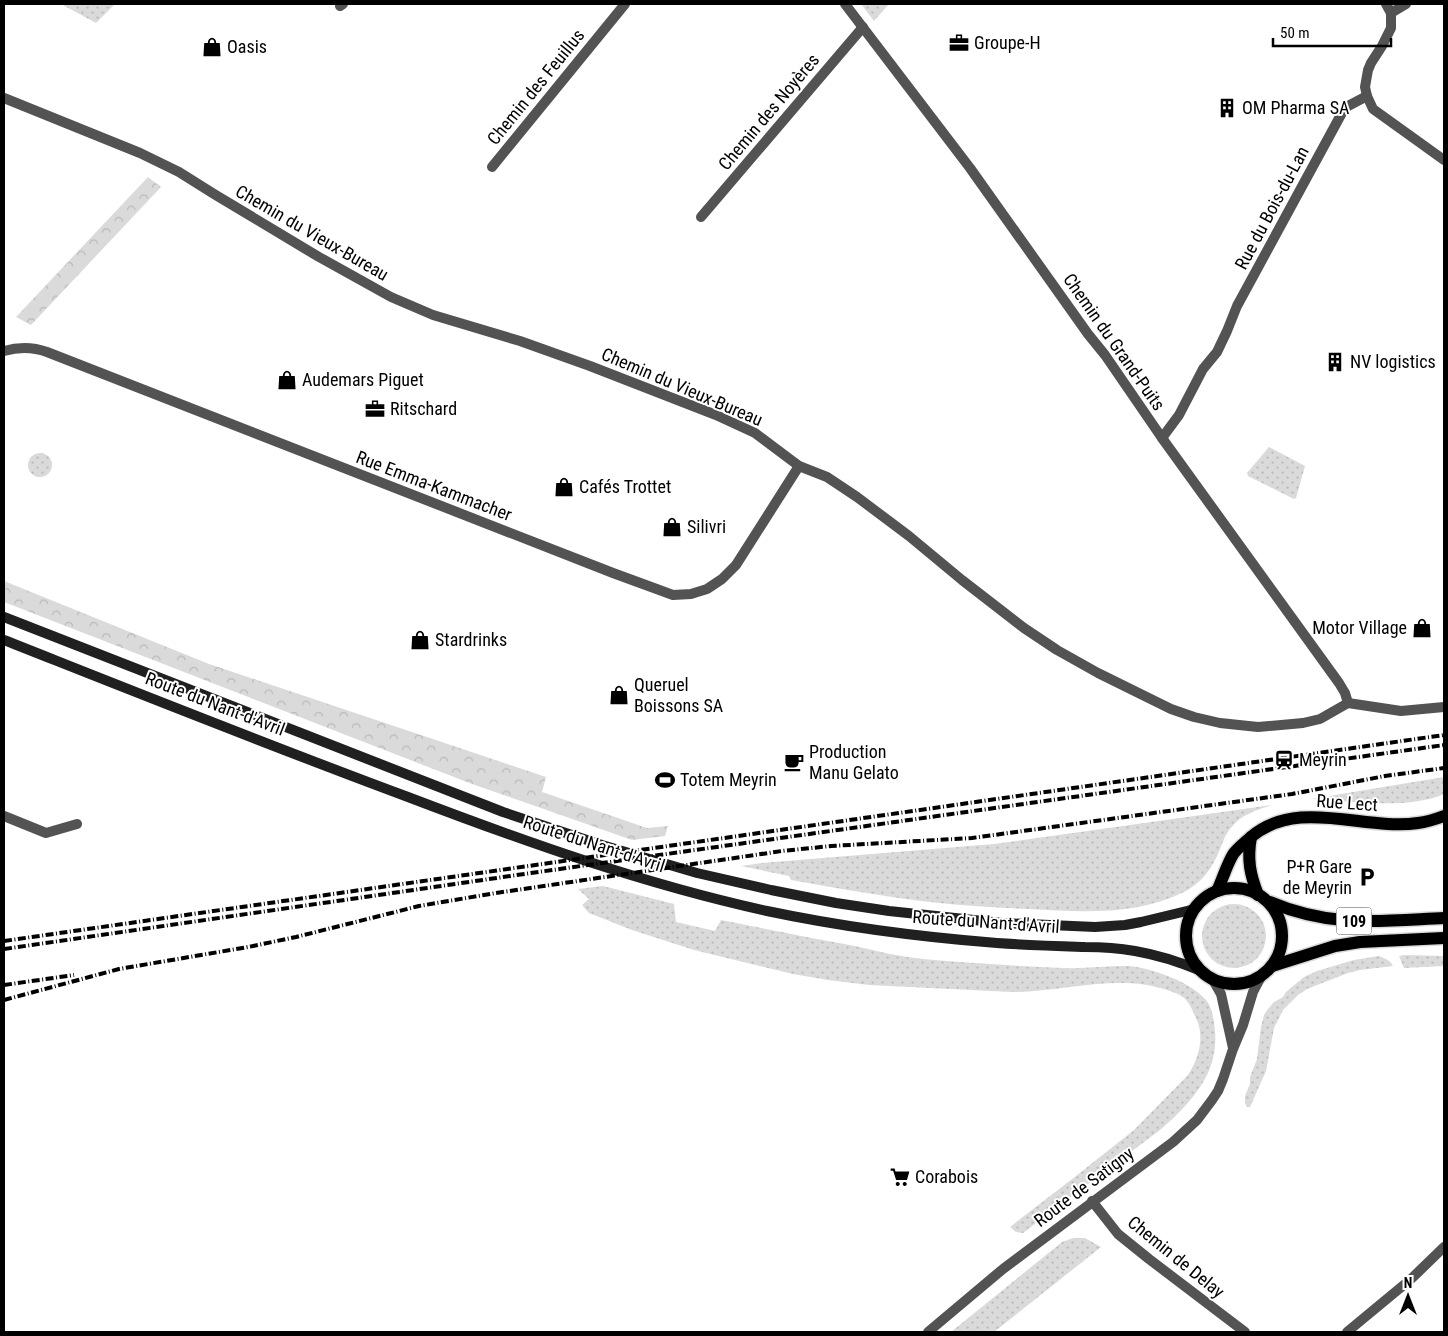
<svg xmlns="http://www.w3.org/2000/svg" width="1448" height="1336" viewBox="0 0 1448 1336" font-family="'Roboto Condensed',sans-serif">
<defs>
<pattern id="grass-dots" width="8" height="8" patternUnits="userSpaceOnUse" patternTransform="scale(1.25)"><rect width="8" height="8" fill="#dadada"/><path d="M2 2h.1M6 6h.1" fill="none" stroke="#b9b9b9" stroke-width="1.8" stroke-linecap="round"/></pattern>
<pattern id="forest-crowns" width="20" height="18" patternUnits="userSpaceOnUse" patternTransform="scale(1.25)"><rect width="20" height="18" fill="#dadada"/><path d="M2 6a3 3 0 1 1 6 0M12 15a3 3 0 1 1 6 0" fill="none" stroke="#b9b9b9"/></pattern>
</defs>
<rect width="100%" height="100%" fill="#fff"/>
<g fill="url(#grass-dots)">
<path d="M61 4H115L96 23Z"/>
<path d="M861 4H889L874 21Z"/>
<path d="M1269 447 1305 466 1296 498 1294 499 1248 476 1247 473Z"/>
<circle cx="40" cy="465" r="12"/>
<path d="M1444 777V794C1408 810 1351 801 1311 799Z"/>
<path d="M1272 805C1256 810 1240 815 1230 829 1225 835 1223 842 1220 849 1213 867 1202 883 1184 892 1135 916 1082 912 1028 909 983 907 937 904 892 897 858 892 825 886 791 880L789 876 741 866 762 863 994 844Z"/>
<path d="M603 886 674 904 676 922 715 931 721 920C766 929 811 938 855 946 877 951 900 957 923 959 969 963 1016 966 1063 968 1084 969 1105 966 1127 966 1150 967 1191 982 1206 1000 1213 1009 1214 1021 1215 1032 1219 1074 1189 1105 1160 1130L1023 1233 1016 1232 1010 1227 1076 1176 1134 1130 1188 1075C1199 1058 1205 1037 1196 1018 1192 1010 1189 1000 1181 996 1177 993 1172 992 1167 990 1118 973 1063 992 1012 992L869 985 828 980 793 974 694 950 632 930 589 913 582 905 589 899 578 889Z"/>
<circle cx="1234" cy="936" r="32"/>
<path d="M1404 955 1444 956V966L1404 968 1399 956Z"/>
<path d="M1379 956C1386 959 1390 960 1393 966L1360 970 1348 973 1307 989 1298 995 1283 1010 1274 1028 1266 1071 1250 1107H1247L1245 1103V1096L1250 1084V1077L1257 1059 1261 1027 1264 1015 1268 1009 1274 1002 1283 997 1286 992 1304 977 1317 971 1354 960Z"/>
<path d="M1073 1238H1085L1101 1247 994 1332H951L1062 1242Z"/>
</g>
<g fill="url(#forest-crowns)">
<path d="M148 177 161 187 31 325 16 317Z"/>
<path d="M4 581 209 664 546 777 542 792 647 828 668 826 665 836 632 840 472 784 4 602Z"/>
</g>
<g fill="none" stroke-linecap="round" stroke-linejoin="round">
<defs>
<g id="primary">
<path d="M1251 837C1247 860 1250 874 1258 895"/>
<circle cx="1234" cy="936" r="48"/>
<path d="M1217 891C1222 881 1228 861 1234 853 1239 847 1245 842 1251 837 1298 797 1364 831 1418 823 1427 822 1436 819 1444 816"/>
<path d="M1270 902C1331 928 1380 921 1444 918"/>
<path d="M1272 966 1335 946 1360 942 1444 938"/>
</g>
</defs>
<use href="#primary" stroke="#dbdbdb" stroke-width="15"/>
<g stroke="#535353" stroke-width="10">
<path d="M845 4 970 168 1088 334 1105 355 1162 438 1339 683 1345 693 1348 703"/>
<path d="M1386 4 1391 13V28L1382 46 1371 63 1368 70 1365 87 1367 96 1373 109 1444 160"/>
<path d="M340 6 343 4"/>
<path d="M1391 13 1406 4"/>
<path d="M4 98 140 153 179 172 214 194 319 257 391 297 433 315 520 341 590 366 716 415 755 433 799 466 827 477 857 497 909 536 962 580 1024 628 1057 650 1098 673 1171 709 1194 717 1220 723 1258 727 1303 723 1320 719 1348 703"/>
<path d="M492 167 625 4"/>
<path d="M701 217 863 27"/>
<path d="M4 351C18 347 33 347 47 352L613 573 673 595 691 594 707 589 722 579 736 565 799 466"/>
<path d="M1162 438 1179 415 1203 369 1217 352 1227 331 1237 306 1343 111 1348 106 1367 96"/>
<path d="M1348 703 1401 711 1444 707"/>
<path d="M4 816 46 833 77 824"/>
<path d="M1347 1332 1411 1279 1444 1247"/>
</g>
<g stroke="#535353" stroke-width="10">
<path d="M1213 980 1221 994 1233 1048"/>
<path d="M1092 1201 1118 1234 1149 1259 1245 1332"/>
<path d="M928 1332 1003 1269 1173 1142 1197 1120 1212 1100 1218 1091 1223 1079 1233 1049 1243 1025 1253 992 1261 977"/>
</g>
<g stroke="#202020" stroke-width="10">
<path d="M4 617 503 812 602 845 697 873 771 890 836 903 889 911 1002 923 1095 927 1125 925 1141 922 1195 909"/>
<path d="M4 640C138 693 273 747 408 797 526 842 644 884 767 911 843 927 920 937 997 943 1026 945 1056 946 1085 947 1102 947 1118 948 1135 951 1158 955 1180 962 1201 971"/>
</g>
<use href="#primary" stroke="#000" stroke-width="12"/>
<g stroke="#000" stroke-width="4" stroke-dasharray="8 2.5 1 2.5" stroke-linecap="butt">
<path d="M4 941 1444 735"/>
<path d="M4 949 531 873 1444 745"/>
<path d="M4 985 74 975"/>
<path d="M4 1000 119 969 248 947 296 937 419 906 496 893 782 851 831 846 972 838 1292 794 1385 776 1444 768"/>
</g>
</g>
<defs>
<symbol id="office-bare" viewBox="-9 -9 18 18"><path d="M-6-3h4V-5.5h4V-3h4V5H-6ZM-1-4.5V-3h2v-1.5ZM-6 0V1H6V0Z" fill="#000" stroke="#fff" stroke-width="2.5" paint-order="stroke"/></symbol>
<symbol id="shop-bare" viewBox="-9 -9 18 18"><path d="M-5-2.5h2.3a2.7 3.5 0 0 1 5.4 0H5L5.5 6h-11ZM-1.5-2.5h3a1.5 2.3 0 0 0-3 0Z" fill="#000" stroke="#fff" stroke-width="2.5" paint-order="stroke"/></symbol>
<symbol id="building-bare" viewBox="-9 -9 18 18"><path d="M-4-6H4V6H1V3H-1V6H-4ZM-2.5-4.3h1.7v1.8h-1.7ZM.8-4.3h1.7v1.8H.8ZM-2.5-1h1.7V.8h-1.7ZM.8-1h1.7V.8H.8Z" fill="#000" stroke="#fff" stroke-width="2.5" paint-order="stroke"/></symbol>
<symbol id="station-bare" viewBox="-9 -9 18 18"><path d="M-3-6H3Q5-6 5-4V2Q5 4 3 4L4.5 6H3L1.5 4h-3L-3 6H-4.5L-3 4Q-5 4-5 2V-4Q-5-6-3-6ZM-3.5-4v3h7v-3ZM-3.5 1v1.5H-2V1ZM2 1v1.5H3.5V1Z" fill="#000" stroke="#fff" stroke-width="2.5" paint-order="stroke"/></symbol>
<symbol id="cafe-bare" viewBox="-9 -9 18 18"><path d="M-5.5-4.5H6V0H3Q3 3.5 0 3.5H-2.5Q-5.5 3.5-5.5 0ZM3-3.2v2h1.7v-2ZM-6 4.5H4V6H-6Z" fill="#000" stroke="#fff" stroke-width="2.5" paint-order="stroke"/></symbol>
<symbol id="stadium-bare" viewBox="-9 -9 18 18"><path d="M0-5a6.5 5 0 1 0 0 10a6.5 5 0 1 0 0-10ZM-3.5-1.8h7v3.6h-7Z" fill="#000" stroke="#fff" stroke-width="2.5" paint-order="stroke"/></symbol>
<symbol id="parking-bare" viewBox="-9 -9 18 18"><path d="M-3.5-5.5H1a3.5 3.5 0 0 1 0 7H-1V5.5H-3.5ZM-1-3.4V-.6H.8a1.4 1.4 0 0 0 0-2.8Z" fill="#000" stroke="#fff" stroke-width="2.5" paint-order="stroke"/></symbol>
<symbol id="supermarket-bare" viewBox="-9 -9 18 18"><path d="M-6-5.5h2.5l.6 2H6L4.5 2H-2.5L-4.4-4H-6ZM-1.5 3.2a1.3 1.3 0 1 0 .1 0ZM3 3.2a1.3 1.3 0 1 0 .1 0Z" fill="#000" stroke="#fff" stroke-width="2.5" paint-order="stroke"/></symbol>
</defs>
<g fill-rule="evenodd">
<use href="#office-bare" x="945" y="29" width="28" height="28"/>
<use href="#shop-bare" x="198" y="33" width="28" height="28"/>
<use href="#building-bare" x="1213" y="94" width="28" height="28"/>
<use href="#building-bare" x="1321" y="348" width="28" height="28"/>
<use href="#shop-bare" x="273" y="366" width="28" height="28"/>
<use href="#office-bare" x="361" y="395" width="28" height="28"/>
<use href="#shop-bare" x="550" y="473" width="28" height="28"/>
<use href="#shop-bare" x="658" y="513" width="28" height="28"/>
<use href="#shop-bare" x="1408" y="614" width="28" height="28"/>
<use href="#shop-bare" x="406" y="626" width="28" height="28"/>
<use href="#shop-bare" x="605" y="681" width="28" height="28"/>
<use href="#station-bare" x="1270" y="746" width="28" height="28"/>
<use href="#cafe-bare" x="780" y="748" width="28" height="28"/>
<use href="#stadium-bare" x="651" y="766" width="28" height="28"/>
<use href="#parking-bare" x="1353" y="863" width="28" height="28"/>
<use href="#supermarket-bare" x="886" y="1163" width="28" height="28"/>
</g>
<g text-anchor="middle" stroke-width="4" stroke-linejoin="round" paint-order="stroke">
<rect fill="#fff" stroke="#4c4c4c" stroke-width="1" x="1336.5" y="907.5" width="35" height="27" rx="4"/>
<g font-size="16" font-weight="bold" fill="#000">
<text x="1354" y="927">109</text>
</g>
<g font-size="18" fill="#000" stroke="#fff" text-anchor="start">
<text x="974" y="49">Groupe-H</text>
<text x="227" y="53">Oasis</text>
<text x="1242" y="114">OM Pharma SA</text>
<text x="1350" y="368">NV logistics</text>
<text x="302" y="386">Audemars Piguet</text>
<text x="390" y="415">Ritschard</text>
<text x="579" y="493">Cafés Trottet</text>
<text x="687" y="533">Silivri</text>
<text x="1407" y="634" text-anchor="end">Motor Village</text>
<text x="435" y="646">Stardrinks</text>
<text x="634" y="691">Queruel<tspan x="634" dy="21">Boissons SA</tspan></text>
<text x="809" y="758">Production<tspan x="809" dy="21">Manu Gelato</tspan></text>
<text x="1299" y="766">Meyrin</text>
<text x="680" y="786">Totem Meyrin</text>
<text x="1352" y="873" text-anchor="end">P+R Gare<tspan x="1352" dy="21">de Meyrin</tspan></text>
<text x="915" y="1183">Corabois</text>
</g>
<g font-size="18" fill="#000" stroke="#fff">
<text transform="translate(536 87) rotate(-51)" y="6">Chemin des Feuillus</text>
<text transform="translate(769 112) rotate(-50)" y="6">Chemin des Noyères</text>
<text transform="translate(1272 208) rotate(-62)" y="6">Rue du Bois-du-Lan</text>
<text transform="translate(312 233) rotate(30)" y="6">Chemin du Vieux-Bureau</text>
<text transform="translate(1114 342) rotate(55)" y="6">Chemin du Grand-Puits</text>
<text transform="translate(682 387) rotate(23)" y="6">Chemin du Vieux-Bureau</text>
<text transform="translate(434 486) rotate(21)" y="6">Rue Emma-Kammacher</text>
<text transform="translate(215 704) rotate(21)" y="6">Route du Nant-d'Avril</text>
<text transform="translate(1347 803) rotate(4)" y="6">Rue Lect</text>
<text transform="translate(594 844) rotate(18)" y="6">Route du Nant-d'Avril</text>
<text transform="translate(986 922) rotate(4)" y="6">Route du Nant-d'Avril</text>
<text transform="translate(1084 1187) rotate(-37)" y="6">Route de Satigny</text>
<text transform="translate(1176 1257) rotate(39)" y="6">Chemin de Delay</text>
</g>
</g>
<rect width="1448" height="1336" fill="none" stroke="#000000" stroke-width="10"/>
<g transform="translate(1408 1296)" stroke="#ffffff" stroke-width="4" paint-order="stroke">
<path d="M0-4L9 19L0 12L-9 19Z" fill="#000000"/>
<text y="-8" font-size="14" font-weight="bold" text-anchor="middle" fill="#000000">N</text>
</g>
<path d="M1273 38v8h118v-8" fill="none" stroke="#000000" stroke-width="2.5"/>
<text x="1280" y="38" font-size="15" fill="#000000" stroke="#ffffff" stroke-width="4" paint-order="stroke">50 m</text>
</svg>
